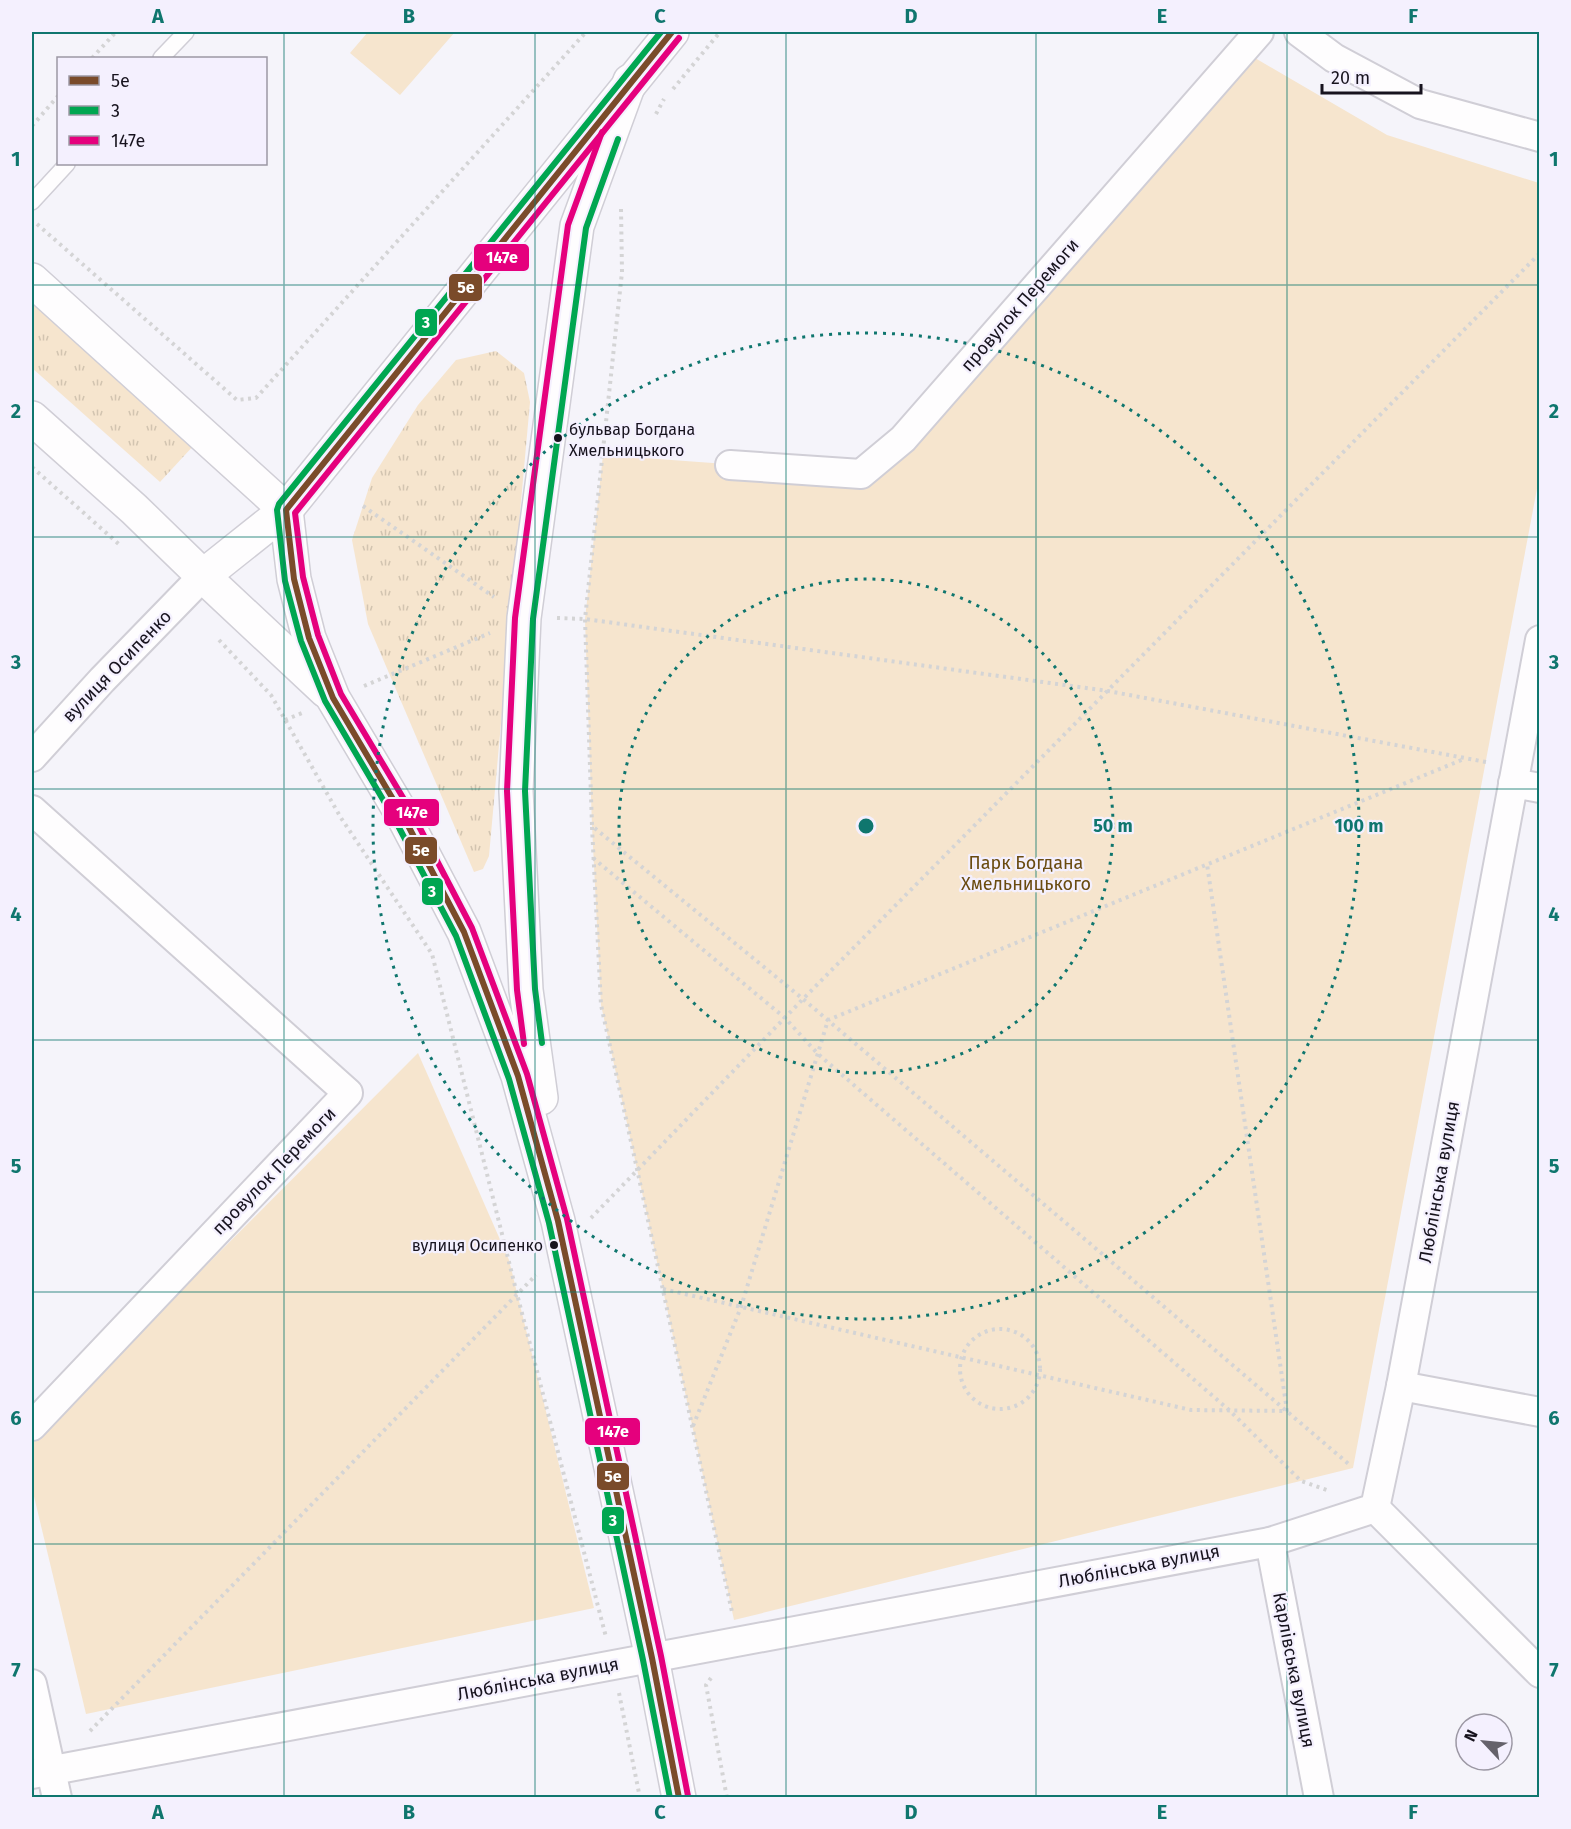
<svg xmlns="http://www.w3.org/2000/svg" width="1571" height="1829" viewBox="0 0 1571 1829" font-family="'Fira Sans',sans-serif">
<defs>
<pattern id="grass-tufts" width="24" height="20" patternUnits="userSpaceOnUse" patternTransform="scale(1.5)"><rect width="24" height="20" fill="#f6e5ce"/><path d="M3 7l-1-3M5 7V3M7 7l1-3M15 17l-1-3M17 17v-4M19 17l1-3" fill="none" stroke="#d2c4b0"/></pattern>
</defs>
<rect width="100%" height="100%" fill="#f5f4fa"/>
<g fill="url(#grass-tufts)">
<path d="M32 298 195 444 160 482 32 368Z"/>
<path d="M496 351 524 373 530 402 489 856 483 869 474 872 368 624 352 540 372 478 418 405 456 360Z"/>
</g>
<g fill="#f6e5ce">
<path d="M368 32H455L400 95 350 53Z"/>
<path d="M1243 51 1387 135 1539 183V478L1353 1468 734 1620 637 1169 601 1005 592 826 585 619 603 455 861 474Z"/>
<path d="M418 1053 509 1260 594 1608 86 1714 32 1488V1440Z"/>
</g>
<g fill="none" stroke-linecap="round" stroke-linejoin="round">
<defs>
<g id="lane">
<path d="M161 58 186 32"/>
<path d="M32 202 67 164"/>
</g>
<g id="street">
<path d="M1299 32 1334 58 1420 104 1540 137"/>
<path d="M730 465 861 474 903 439 1259 32"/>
<path d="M32 757 102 680 203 576"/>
<path d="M1513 783 1540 788"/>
<path d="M32 810 348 1093 32 1426"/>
<path d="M1401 1386 1540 1412"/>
<path d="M1375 1508 1540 1673"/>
<path d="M1270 1542 1319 1798"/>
<path d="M32 1684 57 1798"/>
<path d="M32 1774 1270 1542 1375 1508 1401 1386 1540 640"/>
</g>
<path id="secondary" d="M286 510 672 32"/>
<g id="primary">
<path d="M32 280 286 510"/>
<path d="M32 418 134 509 203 576 326 691"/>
<path d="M286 510 294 579 309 638 333 698 403 816 464 932 518 1076 558 1221 652 1658 679 1798"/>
<path d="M203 576 286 510"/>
<path d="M541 1098 526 990 516 791 524 618 577 226 630 81"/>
</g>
</defs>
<use href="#lane" stroke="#d0ced6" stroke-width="18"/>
<use href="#street" stroke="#d0ced6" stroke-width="32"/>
<use href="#secondary" stroke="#d0ced6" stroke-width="36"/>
<use href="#primary" stroke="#d0ced6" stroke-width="36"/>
<g stroke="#d4d4d5" stroke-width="4" stroke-dasharray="3 4.5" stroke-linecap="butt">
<path d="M92 58 116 32"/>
<path d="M673 89 720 32"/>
<path d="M656 114 664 99"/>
<path d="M32 126 58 96"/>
<path d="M621 209 622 272 585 619 592 826 803 999 1351 1466"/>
<path d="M37 224 237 400 256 398 586 32"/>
<path d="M32 467 121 546"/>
<path d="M363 506 494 597"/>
<path d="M557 618 585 619 1108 691 1486 762"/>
<path d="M219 640 271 695 341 818 432 954 517 1294 606 1637"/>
<path d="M364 686 490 633"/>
<path d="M285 720 302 713"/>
<path d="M592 827 601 1005 637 1169 732 1612"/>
<path d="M593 858 785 1018 818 1054 1229 1410 1301 1481 1327 1490"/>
<path d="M591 1218 803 999 1540 253"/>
<path d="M663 1289 1191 1410 1287 1411 1207 864"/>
<circle cx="1000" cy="1369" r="40"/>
<path d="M693 1426 741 1307 828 1020 1464 759"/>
<path d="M711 1678 706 1685 727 1798"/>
<path d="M619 1693 640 1798"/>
<path d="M90 1731 536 1275"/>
</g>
<use href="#lane" stroke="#fefdfe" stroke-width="15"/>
<use href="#street" stroke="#fefdfe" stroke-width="28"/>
<use href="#secondary" stroke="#fefdfe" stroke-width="33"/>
<use href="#primary" stroke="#fefdfe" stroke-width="33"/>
<defs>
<path id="bus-1" d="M672 32 286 510 294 579 309 638 333 698 403 816 464 932 518 1076 558 1221 652 1658 679 1798"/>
<g id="bus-2">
<path d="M661 32 279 504 277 510 285 581 301 641 325 701 395 820 456 936 509 1079 549 1223 643 1660 670 1798"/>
<path d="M542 1043 535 989 525 791 533 619 586 228 618 139"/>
</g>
<g id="bus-3">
<path d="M679 38 295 513 303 577 318 635 341 694 411 811 472 928 527 1074 567 1219 661 1656 688 1796"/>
<path d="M524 1044 517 990 507 791 515 618 568 225 602 132"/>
</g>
</defs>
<use href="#bus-1" stroke="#f4f0fe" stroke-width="10"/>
<use href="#bus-2" stroke="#f4f0fe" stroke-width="10"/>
<use href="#bus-3" stroke="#f4f0fe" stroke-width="10"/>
<use href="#bus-1" stroke="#7a4b2a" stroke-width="6"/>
<use href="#bus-2" stroke="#00a651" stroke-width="6"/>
<use href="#bus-3" stroke="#e5007d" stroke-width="6"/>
</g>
<path fill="none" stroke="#0f766e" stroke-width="1.5" stroke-opacity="0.55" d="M284 32V1798M535 32V1798M786 32V1798M1036 32V1798M1287 32V1798M32 285H1540M32 537H1540M32 789H1540M32 1040H1540M32 1292H1540M32 1544H1540"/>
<g fill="none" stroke="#0f766e" stroke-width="3" stroke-dasharray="3 6">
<circle cx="866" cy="826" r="247"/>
<circle cx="866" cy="826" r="493"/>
</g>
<g fill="#17131e" stroke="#f4f0fe" stroke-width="2">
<circle cx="558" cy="438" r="5"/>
<circle cx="554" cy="1245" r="5"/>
</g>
<g text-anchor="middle" stroke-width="4.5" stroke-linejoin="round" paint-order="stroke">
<g font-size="16" fill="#17131e" stroke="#f4f0fe" text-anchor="start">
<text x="569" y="435">бульвар Богдана<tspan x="569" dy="21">Хмельницького</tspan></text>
<text x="543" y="1251" text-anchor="end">вулиця Осипенко</text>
</g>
<g font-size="18" fill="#17131e" stroke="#f4f0fe">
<text transform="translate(1020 305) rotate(-49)" y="6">провулок Перемоги</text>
<text transform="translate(117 666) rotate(-46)" y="6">вулиця Осипенко</text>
<text transform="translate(274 1171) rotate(-46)" y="6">провулок Перемоги</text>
<text transform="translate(1439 1182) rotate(-80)" y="6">Люблінська вулиця</text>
<text transform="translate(1139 1566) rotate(-11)" y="6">Люблінська вулиця</text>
<text transform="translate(1294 1670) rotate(79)" y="6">Карлівська вулиця</text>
<text transform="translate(538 1679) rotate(-11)" y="6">Люблінська вулиця</text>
</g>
<g font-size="18" fill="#6a4b10" stroke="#f4f0fe">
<text x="1026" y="869">Парк Богдана<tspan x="1026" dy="21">Хмельницького</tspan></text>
</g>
</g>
<circle cx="866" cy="826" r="9" fill="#0f766e" stroke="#f4f0fe" stroke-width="3"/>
<g font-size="18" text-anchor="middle" font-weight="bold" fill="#0f766e" stroke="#f4f0fe" stroke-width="4.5" stroke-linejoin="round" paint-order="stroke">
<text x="1113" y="832">50 m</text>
<text x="1359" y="832">100 m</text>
</g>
<g stroke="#f4f0fe" stroke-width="2">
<rect x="473" y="243" width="57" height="29" rx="6" fill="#e5007d"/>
<rect x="448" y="273" width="35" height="29" rx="6" fill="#7a4b2a"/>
<rect x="414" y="308" width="24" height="29" rx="6" fill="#00a651"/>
<rect x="383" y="798" width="57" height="29" rx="6" fill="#e5007d"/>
<rect x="404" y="836" width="34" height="29" rx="6" fill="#7a4b2a"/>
<rect x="421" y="877" width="23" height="29" rx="6" fill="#00a651"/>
<rect x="584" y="1417" width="57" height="29" rx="6" fill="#e5007d"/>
<rect x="596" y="1462" width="34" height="29" rx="6" fill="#7a4b2a"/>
<rect x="601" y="1506" width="24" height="29" rx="6" fill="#00a651"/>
</g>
<g font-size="16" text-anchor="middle" font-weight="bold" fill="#fff">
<text x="502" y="263">147е</text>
<text x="466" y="293">5е</text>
<text x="426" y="328">3</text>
<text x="412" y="818">147е</text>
<text x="421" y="856">5е</text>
<text x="432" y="897">3</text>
<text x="613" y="1437">147е</text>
<text x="613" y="1482">5е</text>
<text x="613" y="1526">3</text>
</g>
<rect width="1571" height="1829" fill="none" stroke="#f4f0fe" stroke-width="66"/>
<rect x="57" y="57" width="210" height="108" fill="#f4f0fe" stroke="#9c98a4" stroke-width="1.5"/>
<rect x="69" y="76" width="30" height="9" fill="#7a4b2a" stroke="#9c98a4" stroke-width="1.5"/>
<text x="111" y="87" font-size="18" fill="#17131e">5е</text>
<rect x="69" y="106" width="30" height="9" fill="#00a651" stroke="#9c98a4" stroke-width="1.5"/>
<text x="111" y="117" font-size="18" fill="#17131e">3</text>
<rect x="69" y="136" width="30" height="9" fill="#e5007d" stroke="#9c98a4" stroke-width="1.5"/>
<text x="111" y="147" font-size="18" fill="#17131e">147е</text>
<g transform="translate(1484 1742) rotate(296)"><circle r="28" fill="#f4f0fe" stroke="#9c98a4" stroke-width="1.5"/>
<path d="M0-4.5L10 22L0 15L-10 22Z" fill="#65626b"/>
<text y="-9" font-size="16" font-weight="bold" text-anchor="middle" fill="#17131e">N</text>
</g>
<path d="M1322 84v9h99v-9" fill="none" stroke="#17131e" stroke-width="3"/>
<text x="1331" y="84" font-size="18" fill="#17131e" stroke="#f4f0fe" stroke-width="4.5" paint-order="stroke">20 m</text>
<rect x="33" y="33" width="1505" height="1763" fill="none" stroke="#0f766e" stroke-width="2"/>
<g font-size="20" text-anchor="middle" font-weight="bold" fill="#0f766e">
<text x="158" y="23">A</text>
<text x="409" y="23">B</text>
<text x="660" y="23">C</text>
<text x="911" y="23">D</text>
<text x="1162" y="23">E</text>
<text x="1413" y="23">F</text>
<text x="16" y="166">1</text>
<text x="1554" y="166">1</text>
<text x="16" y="418">2</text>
<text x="1554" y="418">2</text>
<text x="16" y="669">3</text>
<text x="1554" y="669">3</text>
<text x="16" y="921">4</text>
<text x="1554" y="921">4</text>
<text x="16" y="1173">5</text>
<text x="1554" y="1173">5</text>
<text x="16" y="1425">6</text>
<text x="1554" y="1425">6</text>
<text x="16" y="1677">7</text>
<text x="1554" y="1677">7</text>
<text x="158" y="1819">A</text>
<text x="409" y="1819">B</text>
<text x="660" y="1819">C</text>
<text x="911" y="1819">D</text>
<text x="1162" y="1819">E</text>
<text x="1413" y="1819">F</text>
</g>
</svg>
